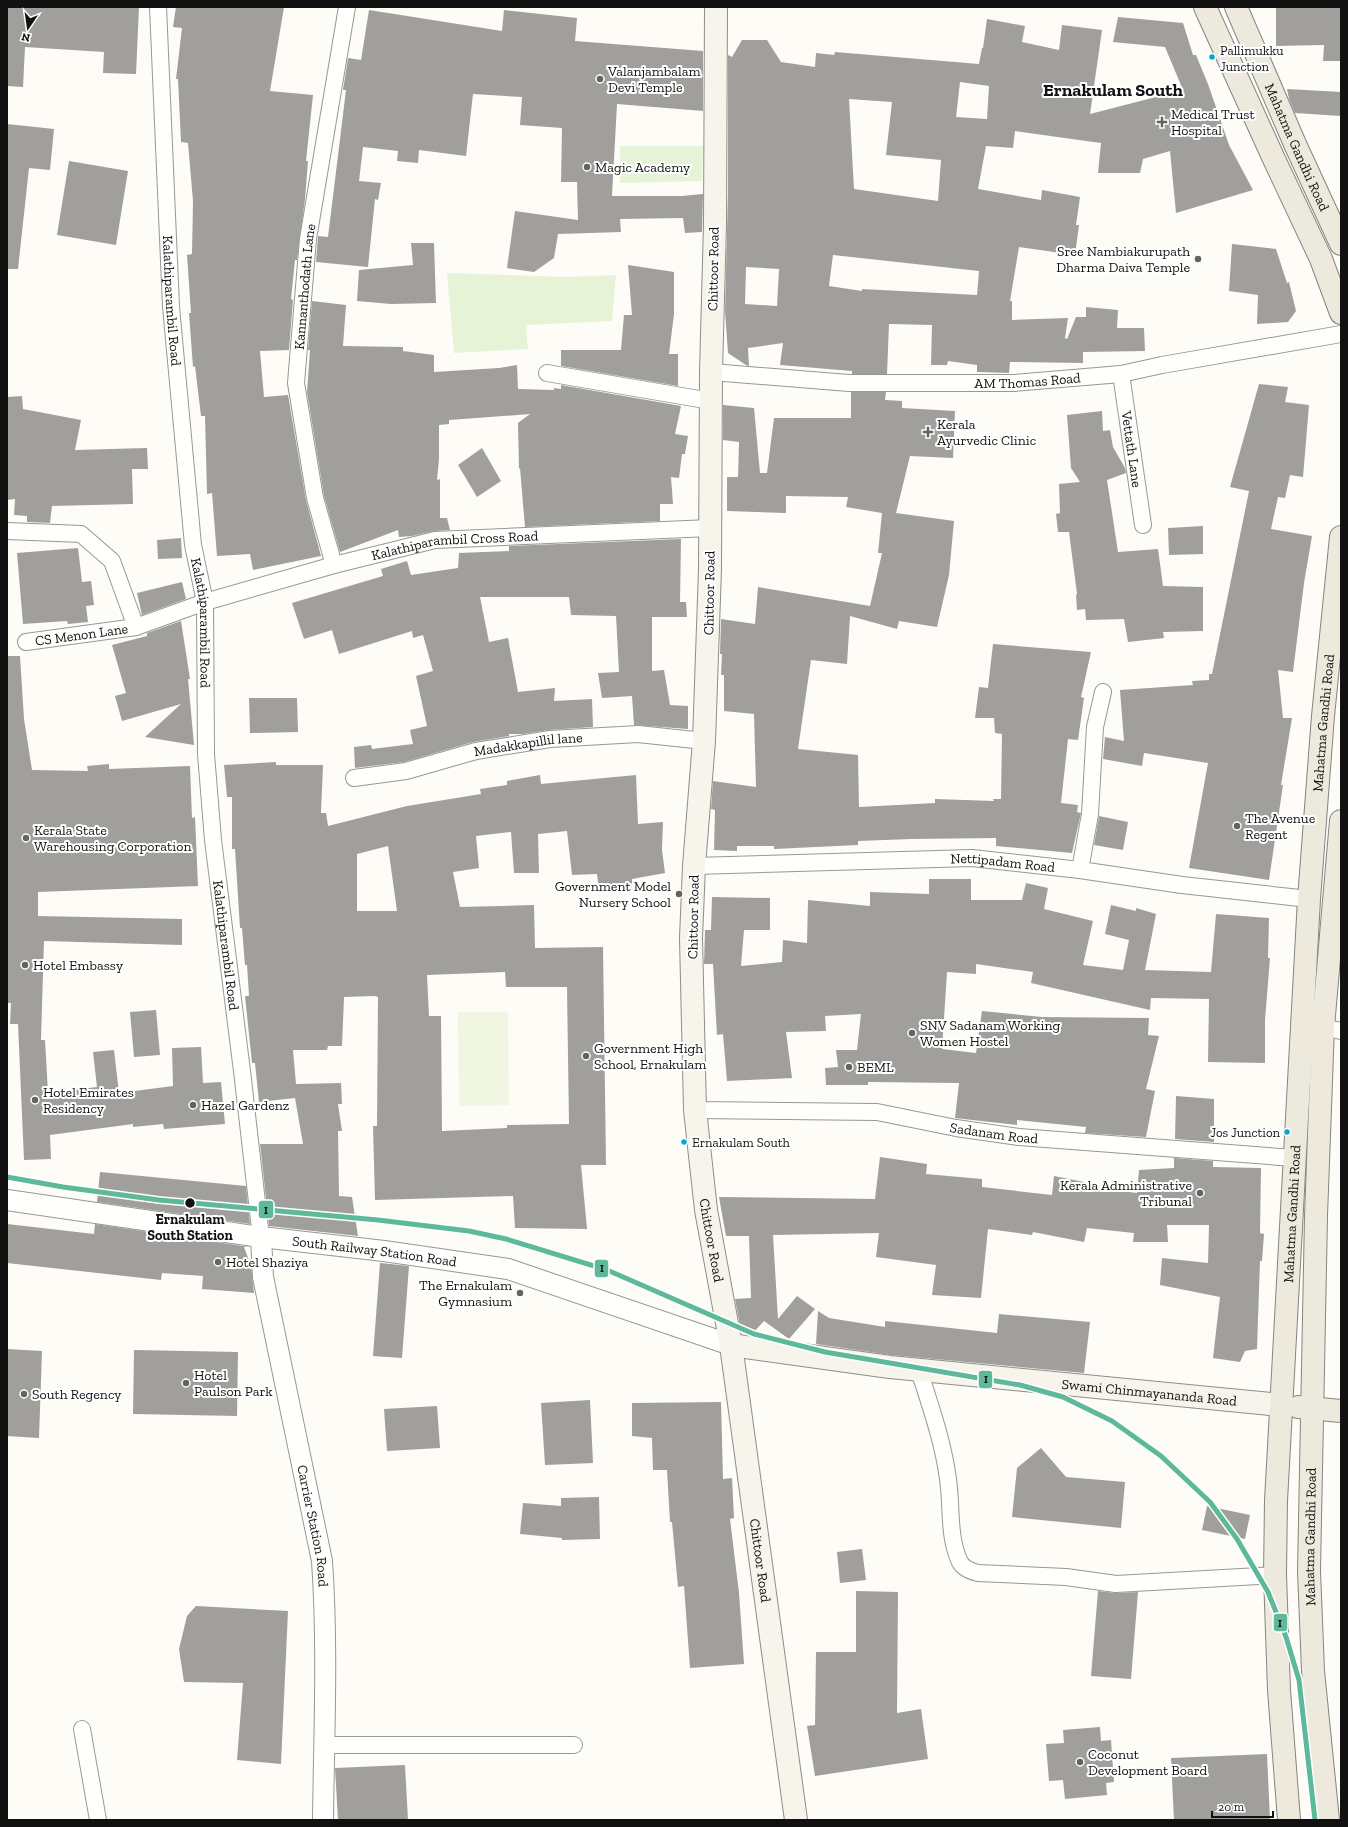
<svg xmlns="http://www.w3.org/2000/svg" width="1348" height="1827" viewBox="0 0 1348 1827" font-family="'Zilla Slab',serif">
<rect width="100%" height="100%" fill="#fdfcf7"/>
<g fill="#e7f3d7">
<path d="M620 146H703L702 181 620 183Z"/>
<path d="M447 273 567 277 616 275 612 321 526 325 528 349 454 353Z"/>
</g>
<path fill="#f0f6e1" d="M458 1012H508L509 1105 459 1106Z"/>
<g fill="#a19f9c" fill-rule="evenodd">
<path d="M7 7H139L136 74 103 73 104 52 25 47 23 87 7 86Z"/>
<path d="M176 7H284L270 91 313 95 306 161H308L305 199 297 260H295L291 299 293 300 289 350 260 351 264 397 288 395 306 500 321 556 253 570 250 554 217 556 212 493 207 494 205 416H201L195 366 193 367 189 313H191L187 255 192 254 193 201 188 143 181 142 178 79H176L182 28 173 27Z"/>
<path d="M1276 7H1341V61H1323L1324 45 1276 46Z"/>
<path d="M369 10 502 31 504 10 577 18 575 41 703 51V111L617 104 612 196H682L703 194 702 232 685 233 683 218 620 219 621 232 558 234 554 258 534 272 507 268 515 211 578 220 577 182H561L562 128 520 125 522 97 473 94 466 156 419 150 418 163 397 161 398 151 363 147 359 181 381 183 378 200 375 199 368 267 316 262 318 236 328 237 346 90H343L348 58 361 60Z"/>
<path d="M1118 17 1183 23 1193 55H1196L1208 84 1229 145 1253 190 1176 213 1170 151 1143 159 1140 173H1098L1101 143 1015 131 1013 148 986 146 978 189 1041 200 1042 190 1080 197 1076 225H1079L1075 255 1019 247 1010 301H1012V320L1068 318 1065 338 1067 339 1076 317H1086V307L1118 310 1117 328H1144L1145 351 1083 352V363L1010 362 1009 373 977 372V365L948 361 947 365H931L932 325 889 324 887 374H852V371L780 365 783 343 748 348 749 366 746 365 728 353 725 311 728 192V55L732 57 742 40H767L781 62 815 67 816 53 834 55 835 52 979 64 982 48H983L987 19 1025 26 1022 42 1059 50 1062 25 1102 30 1090 114 1183 90 1165 47 1113 42ZM960 82 989 86 987 119 956 117ZM849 99 892 102 886 155 941 160 938 201 854 189ZM833 255 979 271 977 295 862 289V291L829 286ZM746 267 779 269 777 306 745 304Z"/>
<path d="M1287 89 1341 92V116L1295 113 1289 99Z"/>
<path d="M7 124 54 129 50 170 29 168 18 269H7Z"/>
<path d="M69 161 128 171 116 245 57 235Z"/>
<path d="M411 243H434L436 303 391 304 357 301 359 270 413 265Z"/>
<path d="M1232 244 1276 249 1287 283 1289 282 1296 311 1288 322 1257 324 1258 295 1229 291Z"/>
<path d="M628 265 674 272V314L669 354H678V386L561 366V350H621L624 315H632Z"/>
<path d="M312 301 346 305 343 346 403 347V351L434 355V372L499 368 517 365 518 389 554 390V388L561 389V385L681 406 675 434 688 436 685 454H682L679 478 671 477 673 504H660V521L525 527 520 468 519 469 518 423 530 414 449 420V424L439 425V459L437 480 440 479V518H447L450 530 434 531 412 536 399 537 398 530 340 552 324 496 307 392 310 350H308Z"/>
<path d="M1259 384 1288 387 1285 402 1309 405 1303 477 1290 475 1285 498 1278 497 1271 529 1312 536 1304 583 1293 672 1278 670 1283 718H1292L1281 785H1283L1269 880 1189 868 1208 763 1144 753 1142 766 1103 759 1105 737 1124 741 1120 690 1193 685 1192 681 1209 680V674H1212L1249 491 1230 487Z"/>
<path d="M851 392H886L885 400 902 401V408L955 411 953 458 910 456 896 513 954 521 949 575 937 627 899 621 897 629 850 616 847 664 811 660 798 749 858 755 859 807 935 803V799L994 801 993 799H1001L1002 734 995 733 994 718H975L979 687 988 688 993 644 1091 652 1081 697 1084 698 1078 740 1068 739 1061 803 1078 805 1077 812 1081 813 1072 853 996 846V838L911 839 858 841V845L774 849V846H737V851L714 850 715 810 711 809 713 781 756 787 754 714 724 711V675H721L722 654H720L721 619 755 624 758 587 870 606 882 553H878L882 513 846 507 848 497 786 496V513L727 511V477H738L739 442 723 440V405L754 408 760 473H767L774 418H851Z"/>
<path d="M22 396 23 409 81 420 75 450 147 448 148 469H132L133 504 52 506 50 523 27 522V516L14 515 15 499 7 500V397Z"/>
<path d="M1102 411 1103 431 1110 430 1113 447 1125 468 1126 473 1107 480 1118 552 1158 549 1163 586 1203 587V631L1163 632 1164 638 1128 642 1124 619 1086 620 1085 609 1077 610 1076 595 1077 594 1069 532H1058L1056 514 1060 513 1059 484 1080 482 1071 468 1067 415Z"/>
<path d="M482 448 501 481 477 497 458 465Z"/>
<path d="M1203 526V554L1169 555 1168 528Z"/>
<path d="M181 538 182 558 158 559 157 540Z"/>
<path d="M681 539 680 602H686L687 617H652V671L664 670 670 705 688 706V729L634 725 632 696 602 698 598 673 619 672 616 616 571 615 569 597H480L489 642 508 638 518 692 555 688 554 701 592 699 593 727 549 730 523 734H509V736L473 742 404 762 355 768 354 747 371 745 372 749 413 744 410 730 427 726 416 676 433 671 423 635 413 638 412 631 339 654 332 630 304 639 292 603 383 576 381 569 407 561 411 575 458 568 459 553 509 551V546Z"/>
<path d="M78 548 82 582 91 581 94 605 86 606 88 622 68 624 67 621 23 624 17 553Z"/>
<path d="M182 582 186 599 142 615 137 593Z"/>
<path d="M181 621 190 679H188L194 745 145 737 181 704 122 721 115 696 126 693 112 645 147 636V633Z"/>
<path d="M7 656H20L24 719 32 770 88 771 87 766 109 764V769L190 766 192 818 195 817 198 886 38 892V916L182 919V945L44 941 41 1040H45L48 1093 97 1087 93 1052 114 1050 119 1093 173 1086 172 1048 201 1047 203 1083 221 1082 225 1124 164 1129 163 1124 133 1127V1124L50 1135 51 1159 24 1160 18 1024H10L11 1003H7Z"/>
<path d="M249 698H297L298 732 250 733Z"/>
<path d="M276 762V765H323L321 813H326L328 826 407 806 481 794 480 789 507 785V781L540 775 541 784 636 775 638 824 663 822 662 850 665 873 632 879V890L599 891 597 874 572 875 567 831 538 834 539 873H514L511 832 476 836 479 868 453 872 460 907 534 905 535 948 603 947 606 1165H581L587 1229 515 1228 513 1196 375 1200 373 1126H377L378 997 375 996 344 997 342 1046H328L327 1050H293L296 1084 341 1083 342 1104H338L342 1131H338L339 1196 352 1197 358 1236 269 1226 260 1144H303L295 1098 259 1102 255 1063H252L245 996H249L247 965H245L242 928H240L235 849H232V797H227L224 765ZM388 846 397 911H357V854ZM505 972 506 987H567L569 1124 507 1125V1128L442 1131 441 1016H429L427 975Z"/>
<path d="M1099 816 1128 822 1123 850 1094 845Z"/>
<path d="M929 879H971V900H1022L1026 883 1048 888 1044 909 1093 921 1083 965 1123 970 1129 940 1105 934 1111 905 1136 911V908L1156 914 1145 970 1211 972 1216 914 1269 918 1268 958H1270L1265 1020V1063L1208 1062 1209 999 1151 998 1150 1010 1031 983 1033 972 976 964V974L947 972 942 1049 976 1053 982 1011 1042 1017 1149 1018 1148 1035 1159 1036 1146 1089 1155 1091 1146 1137 1085 1133 1086 1127 1017 1120V1125L955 1118 959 1083 868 1082V1085H826L825 1068 838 1067 836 1050H857L861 1014 825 1016 826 1031 786 1032 792 1078 727 1081 723 1034 717 1035 713 964H704L705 930H711L712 897 770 898V930H744L741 966 782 962 783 940 807 943 808 900 870 906V892L929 894Z"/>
<path d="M156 1010 160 1055 134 1057 130 1012Z"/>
<path d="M1176 1096 1214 1099V1142L1175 1139Z"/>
<path d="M880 1157 927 1164 926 1174 982 1179V1187L1052 1195 1054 1176 1094 1184V1187L1137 1193 1139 1170 1174 1168V1158L1213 1161V1167L1261 1168 1260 1233 1264 1234 1262 1261H1260L1257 1349 1245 1351 1240 1362 1213 1358 1220 1297 1160 1285 1162 1258 1208 1263 1209 1225H1167L1168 1242H1133L1134 1233 1087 1228 1084 1242 1033 1232 1032 1235 988 1229 981 1298 932 1295 936 1265 876 1257 879 1233 773 1235 778 1319 797 1296 815 1309 789 1339 764 1321 751 1335 741 1331 735 1299 751 1298 749 1236H726L719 1197 875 1199Z"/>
<path d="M100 1172 246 1186 250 1224 97 1202Z"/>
<path d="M7 1224 94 1234 95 1224 250 1247H244L251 1266 254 1293 202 1289 203 1276 162 1273 161 1280 7 1263Z"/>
<path d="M380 1263 409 1266 402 1358 373 1356Z"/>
<path d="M818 1311 829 1318 885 1327V1321L997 1333 999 1314 1090 1322 1084 1373 891 1355 816 1344Z"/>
<path d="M7 1349 42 1351 39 1438 7 1436Z"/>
<path d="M134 1350 238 1352 237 1416 133 1414Z"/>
<path d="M590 1400 593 1463 545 1465 541 1403Z"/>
<path d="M721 1402 723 1479 732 1478 734 1518 730 1519 739 1593 744 1664 690 1668 684 1586 678 1587 672 1522H670L667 1470H653L652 1438 632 1436V1403Z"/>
<path d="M437 1406 440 1448 387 1451 384 1409Z"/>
<path d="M1041 1448 1066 1477 1125 1482 1121 1528 1012 1517 1017 1468Z"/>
<path d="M599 1497 600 1539 562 1540V1538L520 1534 523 1503 561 1506V1498Z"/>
<path d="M1207 1506 1250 1515 1245 1539 1202 1530Z"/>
<path d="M862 1549 866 1580 840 1583 837 1552Z"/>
<path d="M856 1591 898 1592 897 1713 921 1709 928 1759 815 1776 807 1726 815 1725 816 1652H856Z"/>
<path d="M1098 1591 1116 1593 1138 1592 1131 1679 1091 1676Z"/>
<path d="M196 1606 288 1611 281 1764 237 1760 243 1683 184 1682 179 1649 187 1616Z"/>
<path d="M1100 1727 1101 1741 1111 1740 1114 1782 1106 1783 1107 1795 1065 1799 1063 1780 1049 1781 1046 1744 1064 1743 1063 1730Z"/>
<path d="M1267 1754 1270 1820H1174L1171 1758Z"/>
<path d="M405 1765 408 1820H338L335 1768Z"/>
</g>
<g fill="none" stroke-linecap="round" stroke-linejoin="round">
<defs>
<g id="minor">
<path id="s1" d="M158 7 171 307 193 545 205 602 206 754 213 840 242 1071 261 1237"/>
<path id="s2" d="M711 372 849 383H1014L1121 374 1162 365 1341 334"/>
<path d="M547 373 711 401"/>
<path id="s3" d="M1121 374 1143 525"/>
<path id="s4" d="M7 531 81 534 112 561 136 627 205 602 334 565 435 540 710 528"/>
<path id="s5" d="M334 565 315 498 296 383 308 239 347 7"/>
<path id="s6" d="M26 642 136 627"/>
<path id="s7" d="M354 778 406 771 476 751 550 739 638 734 704 741"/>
<path id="s8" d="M694 866 972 858 1080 870 1182 885 1309 899"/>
<path d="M1080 870 1090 814 1095 727 1103 692"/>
<path d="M1323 1027 1341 1031"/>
<path id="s9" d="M695 1110 877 1112 956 1128 1019 1137 1294 1158"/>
<path d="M919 1370C930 1405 943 1441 948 1479 952 1505 948 1535 959 1560 962 1568 970 1571 978 1573L1066 1577 1116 1584 1275 1575"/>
<path d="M82 1729 98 1820"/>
<path d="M324 1745H574"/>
</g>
<g id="tertiary">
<path id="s10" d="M7 1200 261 1237 384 1251 508 1269 731 1345"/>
<path id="s11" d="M261 1237 263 1277 322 1561C328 1647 324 1734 323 1820"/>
</g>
<g id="secondary">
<path id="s12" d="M716 7 715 224 711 372 710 569 704 741 694 866 691 938 695 1110 706 1210 731 1345 796 1820"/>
<path id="s13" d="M731 1345 890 1367 1281 1405"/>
</g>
<g id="primary">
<path d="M1205 7 1273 157 1321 259 1341 313"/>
<path id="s14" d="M1236 7 1295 144 1341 244"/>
<path d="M1298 1407 1341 1411"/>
<path id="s15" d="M1289 1820 1279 1690 1275 1575 1276 1501 1309 899 1323 716 1341 537"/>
<path id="s16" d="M1328 1820 1313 1671 1309 1571 1316 1216 1323 1027 1341 821"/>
</g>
</defs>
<use href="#minor" stroke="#979795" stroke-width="18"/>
<use href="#tertiary" stroke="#979795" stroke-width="22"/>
<use href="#secondary" stroke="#8e8d8b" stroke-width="24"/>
<use href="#primary" stroke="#858482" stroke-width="24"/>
<use href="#minor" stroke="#fffffe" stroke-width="16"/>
<use href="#tertiary" stroke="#fffffe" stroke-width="20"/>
<use href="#secondary" stroke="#f6f4eb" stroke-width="22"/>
<use href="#primary" stroke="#ede9dc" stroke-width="22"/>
<defs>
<path id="metro-1" d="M7 1177 63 1187 159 1200 378 1220 469 1231 506 1239 607 1270 754 1334 825 1352 1020 1385 1063 1397 1112 1421 1161 1456 1210 1502 1237 1539 1268 1592 1286 1637 1299 1680 1315 1820"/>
</defs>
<use href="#metro-1" stroke="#fff" stroke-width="8"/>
<use href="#metro-1" stroke="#5eb89a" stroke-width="5"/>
</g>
<g fill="#00a9ce" stroke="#fff" stroke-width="1.5">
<circle cx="1212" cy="57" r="3.5"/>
<circle cx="1287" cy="1132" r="3.5"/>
<circle cx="684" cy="1142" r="3.5"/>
</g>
<g fill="#646362" stroke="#fff" stroke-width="1.5">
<circle cx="600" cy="79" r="4"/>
<path d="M1160 116h4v4h4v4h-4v4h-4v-4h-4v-4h4z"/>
<circle cx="587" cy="167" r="4"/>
<circle cx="1198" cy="259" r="4"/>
<path d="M926 426h4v4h4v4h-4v4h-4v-4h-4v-4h4z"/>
<circle cx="1237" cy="826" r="4"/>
<circle cx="26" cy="838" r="4"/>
<circle cx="679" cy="894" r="4"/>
<circle cx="25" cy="965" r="4"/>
<circle cx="912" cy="1033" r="4"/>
<circle cx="586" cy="1056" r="4"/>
<circle cx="849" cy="1067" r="4"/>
<circle cx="35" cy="1100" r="4"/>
<circle cx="193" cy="1105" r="4"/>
<circle cx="1200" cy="1193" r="4"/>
<circle cx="218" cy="1262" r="4"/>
<circle cx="520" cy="1293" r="4"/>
<circle cx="186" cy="1383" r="4"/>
<circle cx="24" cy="1394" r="4"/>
<circle cx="1080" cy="1762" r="4"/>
</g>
<circle fill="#111" stroke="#fff" stroke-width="1.5" cx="190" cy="1203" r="5.5"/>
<g text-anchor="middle" stroke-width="4" stroke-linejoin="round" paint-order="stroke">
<g font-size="13" fill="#111" stroke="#fff" text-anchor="start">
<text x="1220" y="55">Pallimukku<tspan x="1220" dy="16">Junction</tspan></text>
<text x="1280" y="1137" text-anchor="end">Jos Junction</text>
<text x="692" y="1147">Ernakulam South</text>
</g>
<g font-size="14" fill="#111" stroke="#fff" text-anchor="start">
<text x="608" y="76">Valanjambalam<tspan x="608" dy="16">Devi Temple</tspan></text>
<text x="1171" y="119">Medical Trust<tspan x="1171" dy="16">Hospital</tspan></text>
<text x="595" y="172">Magic Academy</text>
<text x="1190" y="256" text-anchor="end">Sree Nambiakurupath<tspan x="1190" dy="16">Dharma Daiva Temple</tspan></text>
<text x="937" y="429">Kerala<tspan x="937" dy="16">Ayurvedic Clinic</tspan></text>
<text x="1245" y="823">The Avenue<tspan x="1245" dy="16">Regent</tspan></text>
<text x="34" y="835">Kerala State<tspan x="34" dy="16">Warehousing Corporation</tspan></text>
<text x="671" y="891" text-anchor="end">Government Model<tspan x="671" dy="16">Nursery School</tspan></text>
<text x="33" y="970">Hotel Embassy</text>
<text x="920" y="1030">SNV Sadanam Working<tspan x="920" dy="16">Women Hostel</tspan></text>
<text x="594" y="1053">Government High<tspan x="594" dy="16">School, Ernakulam</tspan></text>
<text x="857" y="1072">BEML</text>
<text x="43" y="1097">Hotel Emirates<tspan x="43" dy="16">Residency</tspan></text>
<text x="201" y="1110">Hazel Gardenz</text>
<text x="1192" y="1190" text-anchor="end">Kerala Administrative<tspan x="1192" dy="16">Tribunal</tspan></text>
<text x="226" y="1267">Hotel Shaziya</text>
<text x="512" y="1290" text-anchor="end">The Ernakulam<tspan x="512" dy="16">Gymnasium</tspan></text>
<text x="194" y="1380">Hotel<tspan x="194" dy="16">Paulson Park</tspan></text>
<text x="32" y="1399">South Regency</text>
<text x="1088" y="1759">Coconut<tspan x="1088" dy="16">Development Board</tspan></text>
</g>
<g font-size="14" fill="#111" stroke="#fff">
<text dy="5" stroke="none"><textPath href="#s14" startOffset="153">Mahatma Gandhi Road</textPath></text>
<text transform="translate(713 269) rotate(-89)" y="5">Chittoor Road</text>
<text dy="5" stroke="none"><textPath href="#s5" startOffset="283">Kannanthodath Lane</textPath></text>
<text dy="5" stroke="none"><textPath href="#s1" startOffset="294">Kalathiparambil Road</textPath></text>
<text dy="5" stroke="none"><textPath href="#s2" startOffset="317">AM Thomas Road</textPath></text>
<text dy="5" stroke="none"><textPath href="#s3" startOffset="76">Vettath Lane</textPath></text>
<text dy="5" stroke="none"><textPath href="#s4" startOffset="516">Kalathiparambil Cross Road</textPath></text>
<text transform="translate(709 593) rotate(-89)" y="5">Chittoor Road</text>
<text dy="5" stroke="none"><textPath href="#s1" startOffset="618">Kalathiparambil Road</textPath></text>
<text dy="5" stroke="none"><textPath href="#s6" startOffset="56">CS Menon Lane</textPath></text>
<text dy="5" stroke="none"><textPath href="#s15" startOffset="1099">Mahatma Gandhi Road</textPath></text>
<text dy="5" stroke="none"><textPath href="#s7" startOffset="178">Madakkapillil lane</textPath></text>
<text dy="5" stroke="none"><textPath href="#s8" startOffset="309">Nettipadam Road</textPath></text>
<text transform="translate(693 917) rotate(-89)" y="5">Chittoor Road</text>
<text dy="5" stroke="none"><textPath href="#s1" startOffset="942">Kalathiparambil Road</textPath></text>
<text dy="5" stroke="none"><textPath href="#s9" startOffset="301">Sadanam Road</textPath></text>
<text dy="5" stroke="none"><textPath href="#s15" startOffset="607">Mahatma Gandhi Road</textPath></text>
<text dy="5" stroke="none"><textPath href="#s12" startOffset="1235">Chittoor Road</textPath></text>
<text dy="5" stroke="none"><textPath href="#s10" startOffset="371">South Railway Station Road</textPath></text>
<text dy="5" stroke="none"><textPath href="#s13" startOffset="421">Swami Chinmayananda Road</textPath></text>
<text dy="5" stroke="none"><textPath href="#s11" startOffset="294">Carrier Station Road</textPath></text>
<text dy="5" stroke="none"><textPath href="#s16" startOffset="284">Mahatma Gandhi Road</textPath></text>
<text dy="5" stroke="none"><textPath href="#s12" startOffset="1559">Chittoor Road</textPath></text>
</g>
<g font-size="14" font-weight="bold" fill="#111" stroke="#fff">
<text x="190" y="1224">Ernakulam<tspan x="190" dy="16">South Station</tspan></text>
</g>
<g font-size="18" font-weight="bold" fill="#111" stroke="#fff">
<text x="1113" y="96">Ernakulam South</text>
</g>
</g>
<g stroke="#fff" stroke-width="1.5">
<rect x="258" y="1200" width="16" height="19" rx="4" fill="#5eb89a"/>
<rect x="594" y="1259" width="15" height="19" rx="4" fill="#5eb89a"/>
<rect x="978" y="1370" width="15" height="19" rx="4" fill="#5eb89a"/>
<rect x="1273" y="1613" width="15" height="19" rx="4" fill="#5eb89a"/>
</g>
<g font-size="11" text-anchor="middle" font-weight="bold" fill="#111">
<text x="266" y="1214">I</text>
<text x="602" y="1272">I</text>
<text x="986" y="1383">I</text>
<text x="1280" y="1627">I</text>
</g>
<rect width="1348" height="1827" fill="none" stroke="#111111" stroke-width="16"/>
<g transform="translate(28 28) rotate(193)" stroke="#ffffff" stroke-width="3" paint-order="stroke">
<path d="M0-3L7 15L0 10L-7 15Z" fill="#111111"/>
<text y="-6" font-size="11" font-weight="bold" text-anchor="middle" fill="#111111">N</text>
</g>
<path d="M1212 1811v6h61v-6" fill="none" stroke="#111111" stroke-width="2"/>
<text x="1218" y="1811" font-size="12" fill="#111111" stroke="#ffffff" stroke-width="3" paint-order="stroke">20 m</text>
</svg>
